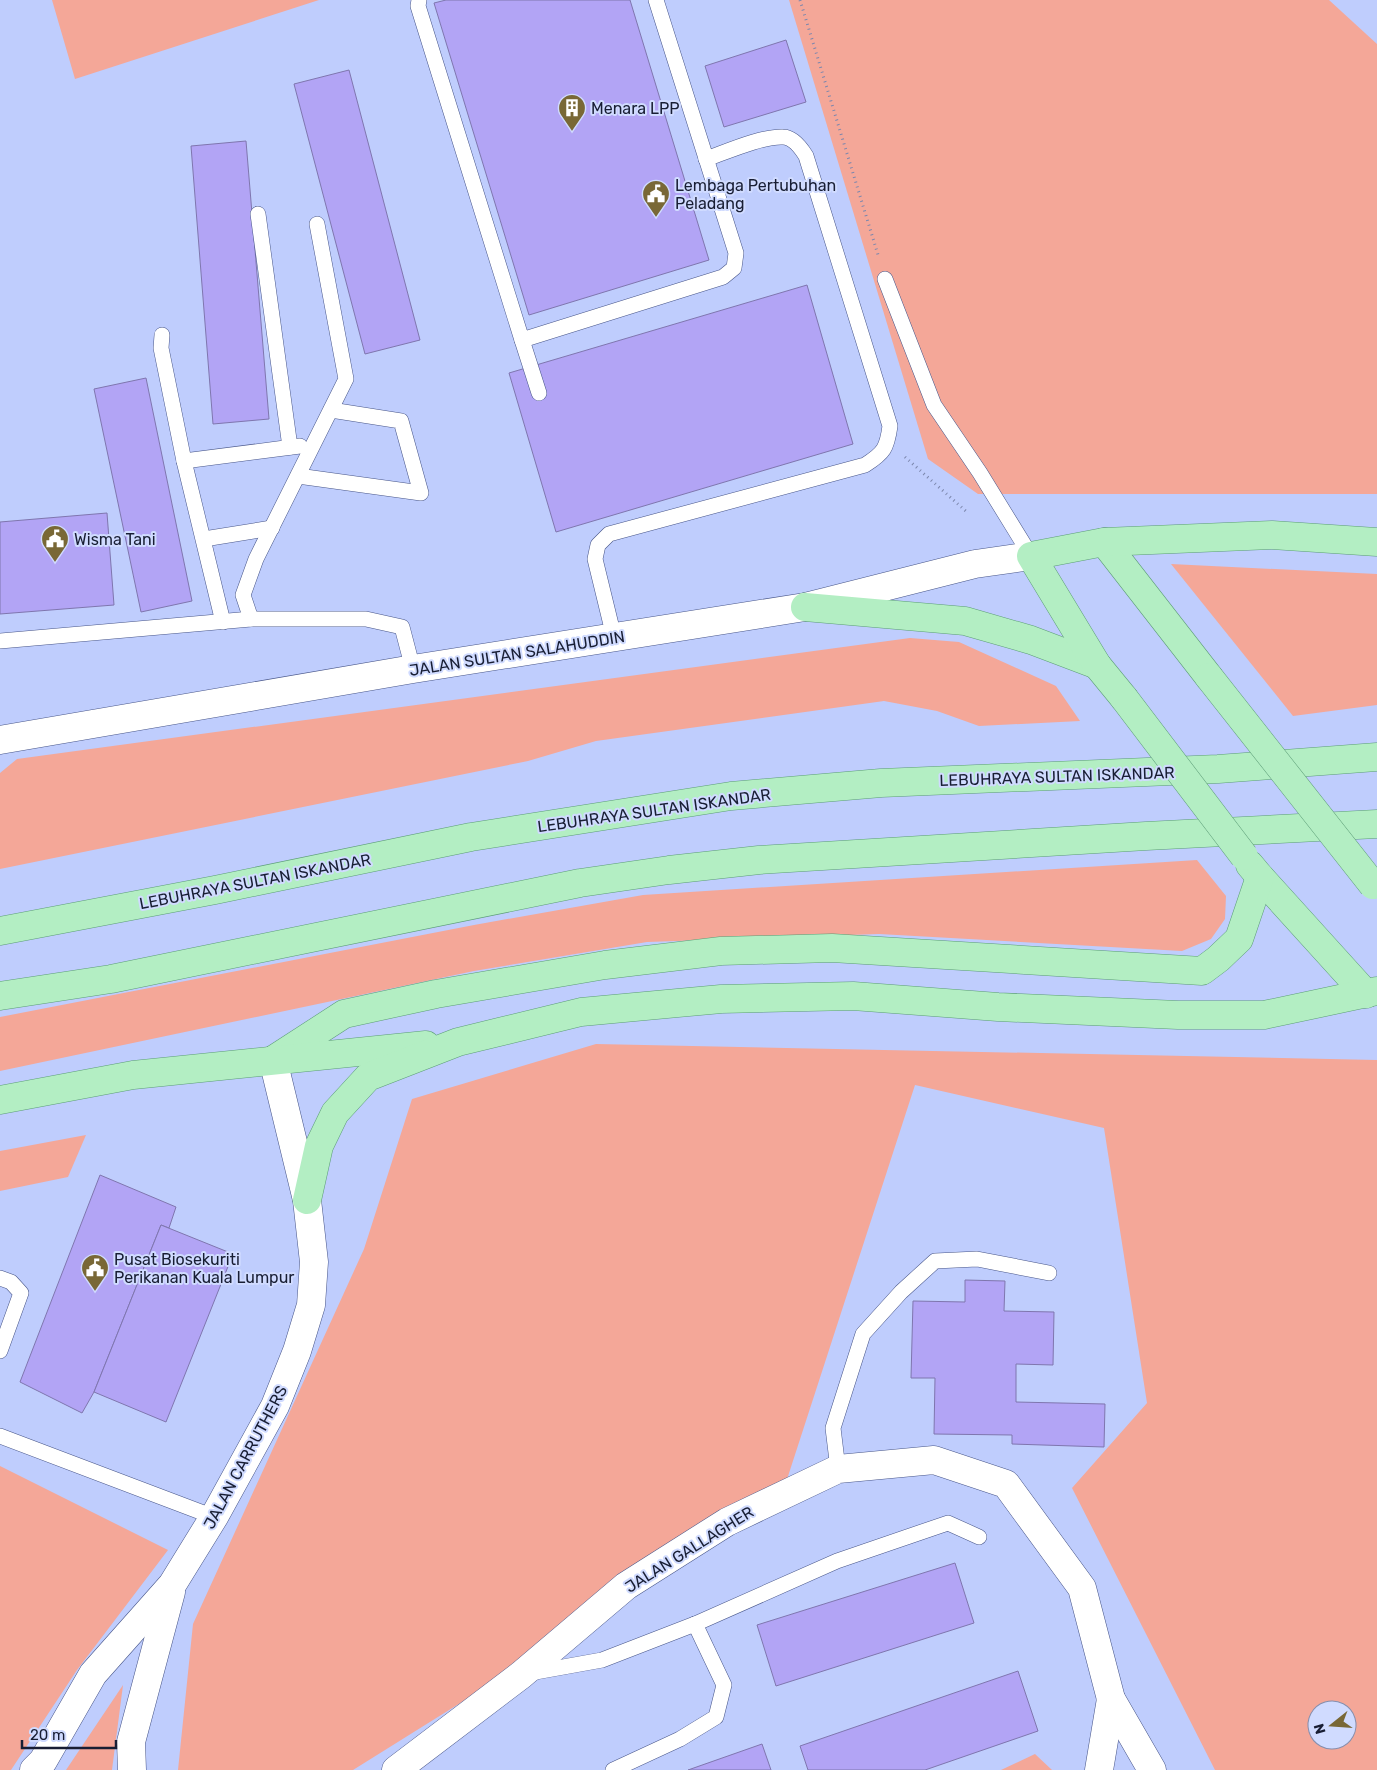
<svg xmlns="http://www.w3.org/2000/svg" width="1377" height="1770" viewBox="0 0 1377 1770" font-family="Rubik,sans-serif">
<rect width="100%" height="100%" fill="#bfcdfd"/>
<g fill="#f4a798" fill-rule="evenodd">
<path d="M52 0H319L75 79Z"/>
<path d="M789 0H1329L1377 44V494H978L928 459Z"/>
<path d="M1171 564 1377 574V705L1293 716Z"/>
<path d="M910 638 959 642 1056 686 1080 721 979 726 937 711 884 701 596 741 528 761 0 869V773L17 759Z"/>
<path d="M1197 860 1226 896 1225 919 1211 939 1182 951 879 934 647 942 474 971 0 1071V1017L474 925 643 895Z"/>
<path d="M596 1044 1377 1060V1770H1215L1072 1488 1147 1403 1104 1128 915 1085 779 1504 353 1770H178L193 1624 364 1249 412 1099ZM1317 1710H1347V1740H1317Z"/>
<path d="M86 1135 68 1177 0 1191V1151Z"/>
<path d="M0 1466 168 1550 77 1670 11 1770H0Z"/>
<path d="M123 1685 112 1770H66Z"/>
<path d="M1035 1754 1052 1770H1001Z"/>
</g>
<g fill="#b2a4f5" stroke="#7f76ae">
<path d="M446 0H630L709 260 529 315 434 3Z"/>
<path d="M786 40 806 102 724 127 705 66Z"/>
<path d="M349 70 420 340 365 354 294 84Z"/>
<path d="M246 141 269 419 213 424 191 146Z"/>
<path d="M807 285 853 444 556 532 509 373Z"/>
<path d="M146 378 192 601 141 612 94 389Z"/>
<path d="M107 513 114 605 0 614V522Z"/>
<path d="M100 1175 176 1207 169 1228 161 1225 94 1392 82 1413 20 1382Z"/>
<path d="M161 1225 233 1254 166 1422 94 1392Z"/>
<path d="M965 1280 1005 1281 1004 1311 1054 1312 1053 1365 1016 1364V1402L1105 1404 1104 1447 1012 1444V1435L934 1434 935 1378H911L913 1301 965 1302Z"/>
<path d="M955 1563 974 1623 776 1686 757 1625Z"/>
<path d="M1018 1671 1038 1731 925 1770H808L800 1746Z"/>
<path d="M762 1744 771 1770H688Z"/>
</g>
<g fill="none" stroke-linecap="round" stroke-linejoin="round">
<defs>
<g id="lane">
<path d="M419 0 418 6 522 340 723 277 734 268 736 253 656 0"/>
<path d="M258 214 290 447"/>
<path d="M885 279 934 405 980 473 1031 556"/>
<path d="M162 335 161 348 184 461 223 622"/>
<path d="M522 340 539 393"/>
<path d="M184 461 300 446"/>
<path d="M298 476 421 493 401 421 331 410"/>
<path d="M204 539 272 528"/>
<path d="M251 619 243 595 256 559 346 379 317 224"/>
<path d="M614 637 595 559 598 545 609 534 865 465C884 453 887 448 890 426L806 156C801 148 793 137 783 137 762 136 726 152 706 159"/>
<path d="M0 641 251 619H366L402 627 413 669"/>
<path d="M0 1278 11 1282 21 1293 0 1351"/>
<path d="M0 1436 214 1517"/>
<path d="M838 1469 833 1428 863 1334 901 1292 935 1261 977 1259 1049 1273"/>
<path d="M530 1673 602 1660 695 1624 837 1561 948 1523 979 1537"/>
<path d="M613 1770 680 1739 716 1717 724 1685 695 1624"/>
</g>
<g id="street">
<path d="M34 1770 43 1761 93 1674 172 1585 214 1517 275 1406 297 1351 311 1305 314 1262 307 1200 273 1060"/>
<path d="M132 1770 131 1742 171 1592"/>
<path d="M396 1770 521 1675 626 1586 727 1522 838 1469 934 1460 1006 1484 1082 1588 1111 1699 1152 1770"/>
<path d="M1099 1770 1111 1699"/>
</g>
<path id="secondary" d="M0 740 413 669 805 607 975 564 1031 556"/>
<g id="primary">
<path d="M1104 542 1209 677"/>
<path d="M805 607 965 621 1031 640 1097 665"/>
<path d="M1124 698 1097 665 1031 556 1104 542 1272 535 1377 542"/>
<path d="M1250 865 1260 877 1366 994"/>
<path d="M0 931 215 890 471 837 731 796 881 783 1218 769 1377 757"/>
<path d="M0 996 111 979 580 883 669 870 759 860 1146 836 1377 824"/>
<path d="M273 1060 344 1014 436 994 605 965 721 951 832 948 1202 971 1218 959 1239 939 1260 877"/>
<path d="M0 1100 133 1075 426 1045"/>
<path d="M307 1200 319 1146 335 1113 368 1077 458 1042 581 1012 721 999 853 996 998 1007 1178 1015H1264L1377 991"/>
</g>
</defs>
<use href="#lane" stroke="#485689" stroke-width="16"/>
<use href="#street" stroke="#485689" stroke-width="29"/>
<use href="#secondary" stroke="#485689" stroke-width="29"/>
<use href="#primary" stroke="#5c9d77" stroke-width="29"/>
<g stroke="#7c87ad" stroke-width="3" stroke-dasharray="1 4" stroke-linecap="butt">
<path d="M800 0 879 258"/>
<path d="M905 457 968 513"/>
</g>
<use href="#lane" stroke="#fff" stroke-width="15"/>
<use href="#street" stroke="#fff" stroke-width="28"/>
<use href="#secondary" stroke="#fff" stroke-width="28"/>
<use href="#primary" stroke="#b3eec3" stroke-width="28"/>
<defs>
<g id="primary-bridge">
<path d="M1209 677 1373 885"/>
<path d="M1124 698 1244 856"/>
</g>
</defs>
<use href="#primary-bridge" stroke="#5c9d77" stroke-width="29" stroke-linecap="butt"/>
<use href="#primary-bridge" stroke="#b3eec3" stroke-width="28"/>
</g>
<defs>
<symbol id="building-pin" viewBox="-11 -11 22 30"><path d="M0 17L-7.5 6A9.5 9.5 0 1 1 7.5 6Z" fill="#796836" stroke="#d0dbff"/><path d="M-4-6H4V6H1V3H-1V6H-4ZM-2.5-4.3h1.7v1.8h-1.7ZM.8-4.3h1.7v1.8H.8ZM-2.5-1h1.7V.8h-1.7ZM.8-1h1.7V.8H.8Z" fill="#fff"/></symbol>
<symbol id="civic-pin" viewBox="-11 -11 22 30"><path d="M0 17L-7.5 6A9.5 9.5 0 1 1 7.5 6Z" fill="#796836" stroke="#d0dbff"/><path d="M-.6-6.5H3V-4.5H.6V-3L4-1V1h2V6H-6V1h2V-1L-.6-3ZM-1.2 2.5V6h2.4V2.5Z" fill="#fff"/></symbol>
</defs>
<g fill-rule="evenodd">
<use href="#building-pin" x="556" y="92" width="32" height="43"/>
<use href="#civic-pin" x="640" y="178" width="32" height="43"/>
<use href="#civic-pin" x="39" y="523" width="32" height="43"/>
<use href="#civic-pin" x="79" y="1252" width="32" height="43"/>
</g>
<g text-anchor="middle" stroke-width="4" stroke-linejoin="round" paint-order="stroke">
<g font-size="16" fill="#181e34" stroke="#d0dbff" text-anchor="start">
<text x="591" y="114">Menara LPP</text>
<text x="675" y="191">Lembaga Pertubuhan<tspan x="675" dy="18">Peladang</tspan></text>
<text x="74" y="545">Wisma Tani</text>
<text x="114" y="1265">Pusat Biosekuriti<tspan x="114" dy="18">Perikanan Kuala Lumpur</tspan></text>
</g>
<g font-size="16" fill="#181e34" stroke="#d0dbff">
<text transform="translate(517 653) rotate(-9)" y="6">JALAN SULTAN SALAHUDDIN</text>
<text transform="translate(1057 776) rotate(-2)" y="6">LEBUHRAYA SULTAN ISKANDAR</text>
<text transform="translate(654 810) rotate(-8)" y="6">LEBUHRAYA SULTAN ISKANDAR</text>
<text transform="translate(255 881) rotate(-11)" y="6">LEBUHRAYA SULTAN ISKANDAR</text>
<text transform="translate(245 1457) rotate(-62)" y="6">JALAN CARRUTHERS</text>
<text transform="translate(689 1549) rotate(-32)" y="6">JALAN GALLAGHER</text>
</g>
</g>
<g transform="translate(1332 1725) rotate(253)"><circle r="24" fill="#d0dbff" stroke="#868fae"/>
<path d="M0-4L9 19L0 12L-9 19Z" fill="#796836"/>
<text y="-8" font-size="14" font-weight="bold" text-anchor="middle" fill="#181e34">N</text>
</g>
<path d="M22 1740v8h94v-8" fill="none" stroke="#181e34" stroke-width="2.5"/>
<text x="30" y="1740" font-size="15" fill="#181e34" stroke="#d0dbff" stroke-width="4" paint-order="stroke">20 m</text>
</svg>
